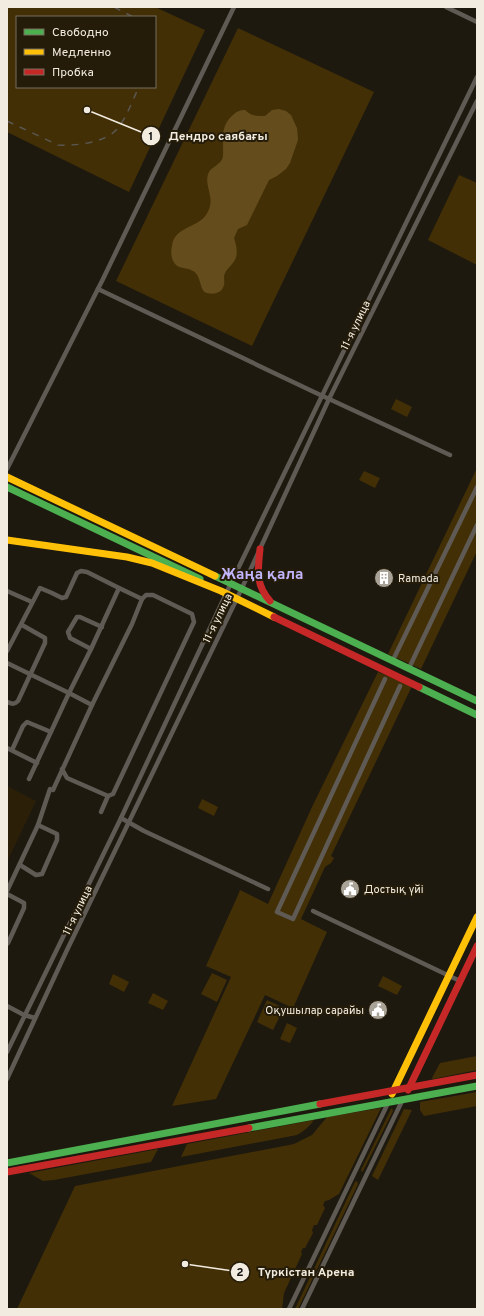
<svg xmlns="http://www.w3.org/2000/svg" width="484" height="1316" viewBox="0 0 484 1316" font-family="Overpass,sans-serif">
<rect width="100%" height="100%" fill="#1e190f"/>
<path fill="#2b1f08" d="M7 786 36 801 7 862Z"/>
<g fill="#422f06" fill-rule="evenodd">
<path d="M7 7H155L205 30 129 192 7 132ZM17 17H155V87H17Z"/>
<path d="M238 28 374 92 252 346 116 281Z"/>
<path d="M459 175 477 183V265L428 240Z"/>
<path d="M396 399 412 407 407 417 391 409Z"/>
<path d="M477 468V551L421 669 388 654Z"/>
<path d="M364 471 380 478 375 488 359 480Z"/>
<path d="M378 672 412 686 331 856 334 858 331 863 325 867 301 919 327 932 293 1008 265 995 216 1099 172 1106 231 977 206 966 238 895 240 890 268 904 312 807Z"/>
<path d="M202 799 218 807 214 816 198 808Z"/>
<path d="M212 973 227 980 217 1002 201 994Z"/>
<path d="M113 974 129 982 124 992 109 984Z"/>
<path d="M383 976 402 986 397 995 378 986Z"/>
<path d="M153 993 168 1001 163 1010 148 1003Z"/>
<path d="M267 1000 284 1008 273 1030 257 1022Z"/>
<path d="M287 1023 297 1028 290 1043 280 1039Z"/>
<path d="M477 1056V1070L433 1079 432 1078 440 1063Z"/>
<path d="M477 1092V1106L424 1116 420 1110V1102Z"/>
<path d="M381 1108 339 1194 329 1200 325 1201 323 1205 325 1208 317 1225H314L312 1230 313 1233 305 1248H303L301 1252 302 1254 284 1293 282 1309H17L75 1186 294 1144 312 1135 327 1117Z"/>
<path d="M392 1108 393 1111 363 1171 362 1172 361 1170 391 1109Z"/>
<path d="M404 1109 412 1110 378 1180 372 1176Z"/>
<path d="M314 1120C309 1127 304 1131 297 1135L181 1157 187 1144Z"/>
<path d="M158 1149 151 1162 54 1180 43 1181 29 1173Z"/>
<path d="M357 1181 358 1184 298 1309H295L355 1182Z"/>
</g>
<path fill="#644c1c" d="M279 109 286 111 291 115 297 128 298 140 290 163 286 169 277 176 269 180 247 225 238 229 234 238C237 247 239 257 232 264 230 267 226 270 225 273 223 277 225 282 224 285 222 293 214 295 207 293 199 291 202 276 193 271 185 266 176 271 172 258 171 254 171 249 172 246 174 227 197 228 206 215 217 199 204 188 208 174 211 166 222 165 223 156 224 139 219 126 234 114 238 111 240 110 245 110 251 116 256 116 265 116L272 110Z"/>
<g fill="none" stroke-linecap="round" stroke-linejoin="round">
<g stroke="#5f5a53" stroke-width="4.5">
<path d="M446 7 477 22"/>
<path d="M98 289 314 392 450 455"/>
<path d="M7 469 103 279 234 7"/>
<path d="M119 588 142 599"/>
<path d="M7 591 32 602"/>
<path d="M91 649 70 638 68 632 77 617H80L102 627"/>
<path d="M7 651 40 588 52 593 62 598 66 597 77 573 81 571 87 572 119 588 91 649 69 693 7 663"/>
<path d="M394 658 477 487"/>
<path d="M410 666 477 525"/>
<path d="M385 679 277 912 293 919 400 686"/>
<path d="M7 702C12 704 14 705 18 701L45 643V638L22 625"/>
<path d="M7 748 37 763"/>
<path d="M12 750 23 726 27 722 51 732"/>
<path d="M29 779 69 693 92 705"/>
<path d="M53 790 92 705 132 624 142 599 146 595H153L192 614 194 622 113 794 108 796 67 778 62 769"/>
<path d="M101 812 108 796"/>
<path d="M121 818 144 831 268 889"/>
<path d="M20 865 36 875 42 874 57 840V834L38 825"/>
<path d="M7 891 38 825 50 789"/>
<path d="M7 894 24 903V908L8 943 7 944"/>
<path d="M313 911 460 981"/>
<path d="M7 1006 24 1015 35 1018"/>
<path d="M7 1052 121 818 231 583 477 77"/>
<path d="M7 1079 67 950 242 588 329 399 477 101"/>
<path d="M289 1309 389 1101"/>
<path d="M302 1309 403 1099"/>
</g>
<g stroke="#4caf50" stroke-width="7">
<path d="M7 487 200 579"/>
<path d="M215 576 477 701"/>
<path d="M419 687 477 715"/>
<path d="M249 1128 477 1086"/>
<path d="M7 1163 320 1104"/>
</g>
<g stroke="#ffc107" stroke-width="7">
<path d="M7 477 215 576"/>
<path d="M7 540 127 557 152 563 221 591 274 617"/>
<path d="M392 1094 477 917"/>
</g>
<g stroke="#c62828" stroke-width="7">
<path d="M260 549C258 570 255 584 270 601"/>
<path d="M274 617 419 687"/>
<path d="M408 1090 477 946"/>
<path d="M320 1104 477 1075"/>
<path d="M7 1172 249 1128"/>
</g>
<g stroke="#5a5650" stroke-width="1.5" stroke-dasharray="7 7" stroke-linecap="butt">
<path d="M114 7 133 17"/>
<path d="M7 121 58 145C75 146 105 143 117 129 127 117 132 101 139 87"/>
</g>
</g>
<defs>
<symbol id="building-disc" viewBox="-11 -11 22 22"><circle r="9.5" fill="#a8a297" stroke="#241b09"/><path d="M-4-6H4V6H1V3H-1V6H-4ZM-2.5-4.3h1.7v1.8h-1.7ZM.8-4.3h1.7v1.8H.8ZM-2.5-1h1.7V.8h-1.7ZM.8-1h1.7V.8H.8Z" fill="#fff"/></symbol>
<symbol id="civic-disc" viewBox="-11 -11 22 22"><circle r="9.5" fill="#a8a297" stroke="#241b09"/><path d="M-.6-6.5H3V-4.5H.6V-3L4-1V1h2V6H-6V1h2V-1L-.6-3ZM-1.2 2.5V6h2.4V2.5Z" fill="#fff"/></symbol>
</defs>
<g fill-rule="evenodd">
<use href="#building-disc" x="373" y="567" width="22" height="22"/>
<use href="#civic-disc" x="339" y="878" width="22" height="22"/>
<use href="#civic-disc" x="367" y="999" width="22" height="22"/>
</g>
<g text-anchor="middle" stroke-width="4" stroke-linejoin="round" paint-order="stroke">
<g font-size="11" fill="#f2ece0" stroke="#241b09">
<text transform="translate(355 325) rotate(-64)" y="4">11-я улица</text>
<text transform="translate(217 618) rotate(-64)" y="4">11-я улица</text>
<text transform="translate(77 910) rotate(-64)" y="4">11-я улица</text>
</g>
<g font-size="11" fill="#f2ece0" stroke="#241b09" text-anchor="start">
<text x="398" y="582">Ramada</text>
<text x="364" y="893">Достық үйі</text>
<text x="364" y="1014" text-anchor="end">Оқушылар сарайы</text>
</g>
<g font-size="15" font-weight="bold" fill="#c2b6fd" stroke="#241b09">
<text x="262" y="579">Жаңа қала</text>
</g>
</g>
<path fill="none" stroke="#f2ece0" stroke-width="1.5" d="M87 110L151 136M185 1264L240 1272"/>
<g fill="#f2ece0" stroke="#241b09" stroke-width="1.5">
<circle cx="87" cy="110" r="4"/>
<circle cx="185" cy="1264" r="4"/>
<circle cx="151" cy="136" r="10"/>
<circle cx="240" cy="1272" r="10"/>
</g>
<g font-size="12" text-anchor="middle" font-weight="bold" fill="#111">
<text x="151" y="140">1</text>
<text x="240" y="1276">2</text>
</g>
<g font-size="12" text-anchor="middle" font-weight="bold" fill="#f2ece0" stroke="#241b09" stroke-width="4" stroke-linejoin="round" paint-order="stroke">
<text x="218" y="140">Дендро саябағы</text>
<text x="306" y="1276">Түркістан Арена</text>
</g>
<rect width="484" height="1316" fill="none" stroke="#f2ece0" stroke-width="16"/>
<rect x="16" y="16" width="140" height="72" fill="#241b09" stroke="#766f5f"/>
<rect x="24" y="29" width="20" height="6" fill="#4caf50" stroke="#766f5f"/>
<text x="52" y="36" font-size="12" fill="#f2ece0">Свободно</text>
<rect x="24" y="49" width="20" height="6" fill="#ffc107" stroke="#766f5f"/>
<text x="52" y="56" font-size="12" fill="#f2ece0">Медленно</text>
<rect x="24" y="69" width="20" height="6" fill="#c62828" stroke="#766f5f"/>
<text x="52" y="76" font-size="12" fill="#f2ece0">Пробка</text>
</svg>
